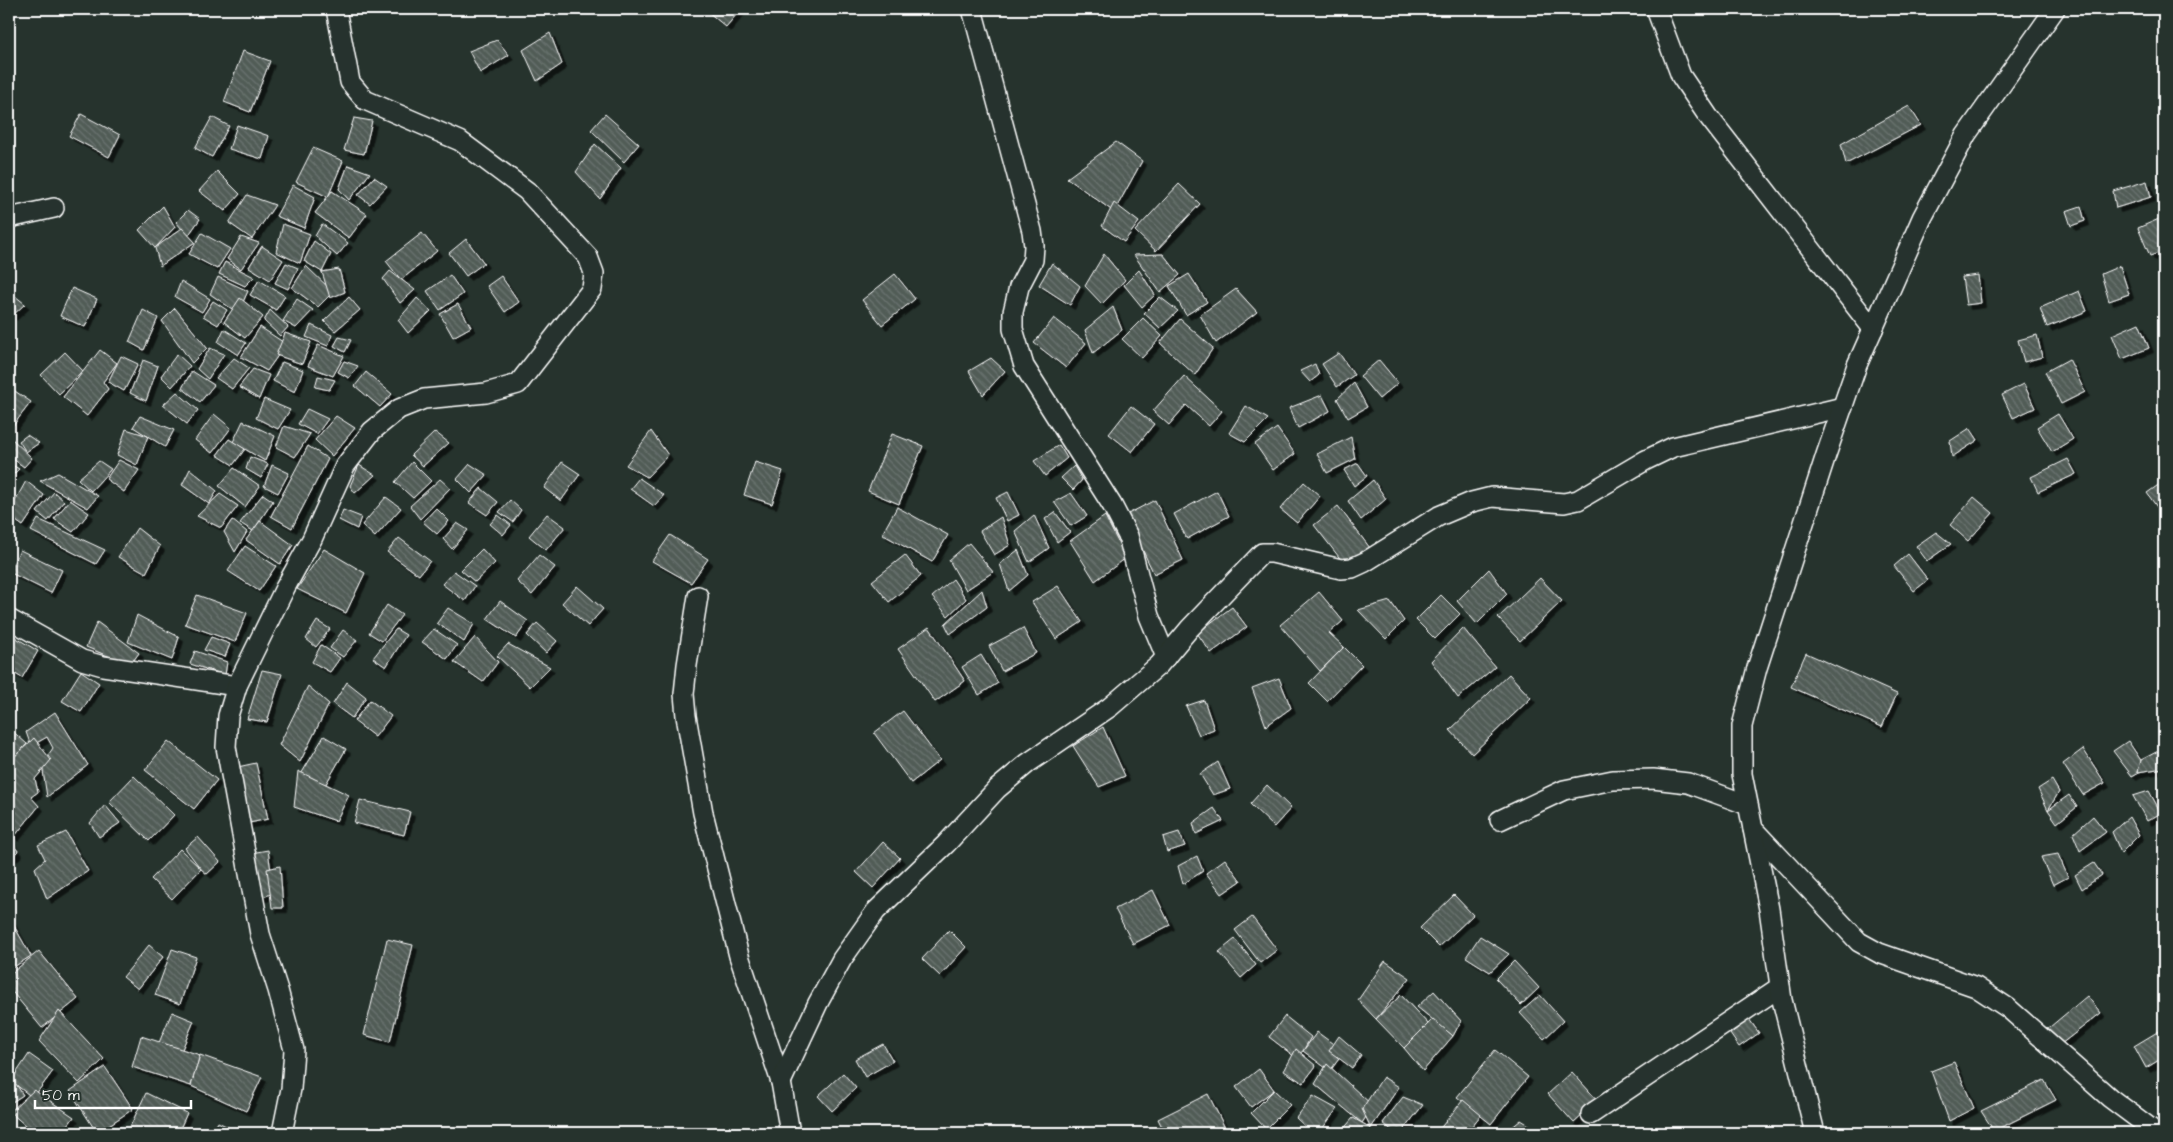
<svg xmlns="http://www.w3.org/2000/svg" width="2173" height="1142" viewBox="0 0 2173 1142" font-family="'Architects Daughter',sans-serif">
<defs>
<pattern id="building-back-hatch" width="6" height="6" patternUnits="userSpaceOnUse" patternTransform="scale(1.25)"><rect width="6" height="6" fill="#515c57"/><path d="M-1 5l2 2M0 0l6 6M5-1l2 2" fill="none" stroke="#6b7470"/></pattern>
<filter id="shadow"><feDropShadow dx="4.5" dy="4.5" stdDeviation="0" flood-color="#0009"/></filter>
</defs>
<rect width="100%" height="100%" fill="#26332d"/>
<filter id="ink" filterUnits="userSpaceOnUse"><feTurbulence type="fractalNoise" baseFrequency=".02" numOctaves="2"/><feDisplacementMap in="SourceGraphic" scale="10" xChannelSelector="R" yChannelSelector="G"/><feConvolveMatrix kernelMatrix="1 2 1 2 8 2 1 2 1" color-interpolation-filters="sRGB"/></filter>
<g filter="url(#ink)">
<g fill="url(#building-back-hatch)" stroke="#fff" filter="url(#shadow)">
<path d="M709 9H741L726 27 707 11Z"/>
<path d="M550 33 562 64 537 81 523 50Z"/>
<path d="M497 40 509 55 480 73 469 51Z"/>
<path d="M243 51 270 61 250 112 224 102Z"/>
<path d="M1909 106 1921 125 1846 164 1841 144Z"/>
<path d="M81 114 120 135 109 157 69 136Z"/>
<path d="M605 114 639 144 624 162 591 130Z"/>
<path d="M212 117 229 126 212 157 195 148Z"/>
<path d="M354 118 372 121 364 154 344 150Z"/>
<path d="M237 125 269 136 262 159 229 149Z"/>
<path d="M1116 142 1142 161 1114 212 1067 178Z"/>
<path d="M595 144 621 168 600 199 576 172Z"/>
<path d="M313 148 343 161 328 197 296 182Z"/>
<path d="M348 165 370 173 349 200 339 189Z"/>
<path d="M217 171 240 194 225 211 199 191Z"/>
<path d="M374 177 387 186 370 204 358 195Z"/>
<path d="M2147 181 2151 197 2116 208 2113 191Z"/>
<path d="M1179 184 1200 204 1156 251 1135 231Z"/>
<path d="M293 185 315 197 304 228 276 216Z"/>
<path d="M332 191 367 214 349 238 315 213Z"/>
<path d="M247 195 275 205 252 239 229 223Z"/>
<path d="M1114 203 1139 222 1124 242 1102 226Z"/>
<path d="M163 206 175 227 155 248 139 230Z"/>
<path d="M2081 206 2085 221 2071 226 2066 211Z"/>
<path d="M188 210 200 219 188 236 176 222Z"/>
<path d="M2159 219 2164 233V251L2150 256 2138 228Z"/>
<path d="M283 224 310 234 300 263 276 252Z"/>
<path d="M322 224 348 243 337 256 315 236Z"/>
<path d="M182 228 195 242 160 266 155 248Z"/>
<path d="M202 233 230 249 217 269 189 254Z"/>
<path d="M422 233 437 251 401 280 386 261Z"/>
<path d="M241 237 259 243 241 269 227 259Z"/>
<path d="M466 239 484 263 466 276 449 253Z"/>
<path d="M314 241 331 254 322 272 304 261Z"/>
<path d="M262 246 283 260 270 280 249 267Z"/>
<path d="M1104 254 1125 280 1102 304 1085 286Z"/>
<path d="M1163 254 1180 275 1160 292 1134 255Z"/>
<path d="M225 262 254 277 245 286 219 274Z"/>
<path d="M286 263 298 268 288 289 275 283Z"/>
<path d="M1052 263 1080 286 1070 305 1039 285Z"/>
<path d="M306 266 333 292 318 307 292 288Z"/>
<path d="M2120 266 2129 294 2109 301 2101 274Z"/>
<path d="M339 269 345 292 330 298 322 272Z"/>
<path d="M1139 270 1155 295 1142 307 1124 285Z"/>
<path d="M390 271 415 290 400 303 383 279Z"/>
<path d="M895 274 915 299 882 325 862 300Z"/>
<path d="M1189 274 1207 302 1186 315 1169 286Z"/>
<path d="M450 275 463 294 440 310 427 291Z"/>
<path d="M1978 275 1981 303 1966 305 1962 277Z"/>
<path d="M501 276 519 302 505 312 487 286Z"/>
<path d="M218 277 248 291 238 313 210 294Z"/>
<path d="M259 280 285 296 276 310 250 295Z"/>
<path d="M181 281 210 299 202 312 175 297Z"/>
<path d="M72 288 97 299 85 327 60 316Z"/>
<path d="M1236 289 1257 312 1216 343 1200 315Z"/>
<path d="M9 291 25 304 12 316 9 313Z"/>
<path d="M2079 291 2087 311 2047 327 2040 308Z"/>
<path d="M349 297 360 310 335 331 324 321Z"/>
<path d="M1160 297 1178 311 1160 328 1144 313Z"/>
<path d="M240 298 263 317 245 338 224 322Z"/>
<path d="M417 298 431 311 408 333 398 320Z"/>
<path d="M297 299 313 310 296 328 283 321Z"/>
<path d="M213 301 227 310 218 325 203 316Z"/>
<path d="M458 304 471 327 453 337 440 314Z"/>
<path d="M1113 307 1122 330 1093 353 1085 330Z"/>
<path d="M175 308 207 348 192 363 162 321Z"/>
<path d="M143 310 158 318 144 350 129 342Z"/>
<path d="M270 310 288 327 280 336 264 321Z"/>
<path d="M1054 318 1086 343 1066 368 1034 343Z"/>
<path d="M1143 318 1162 336 1142 358 1122 339Z"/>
<path d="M1180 319 1213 348 1195 375 1160 343Z"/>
<path d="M2139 323 2149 348 2122 359 2112 335Z"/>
<path d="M311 325 332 335 328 346 306 337Z"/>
<path d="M260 327 286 344 267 371 241 357Z"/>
<path d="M224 329 246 343 238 355 218 342Z"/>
<path d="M285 333 311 342 302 364 276 355Z"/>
<path d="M2037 335 2042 357 2024 362 2018 340Z"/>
<path d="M339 337 351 340 345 352 334 346Z"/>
<path d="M318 345 344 356 333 376 308 366Z"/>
<path d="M210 348 224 354 208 379 197 369Z"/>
<path d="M100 350 117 363 103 382 108 389 87 416 63 397Z"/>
<path d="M65 352 83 371 59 394 41 375Z"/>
<path d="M1339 353 1354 375 1337 387 1322 364Z"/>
<path d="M177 354 190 366 172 387 161 376Z"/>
<path d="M121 356 138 364 124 391 108 382Z"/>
<path d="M234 358 249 368 232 389 216 378Z"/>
<path d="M991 358 1005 371 983 395 969 371Z"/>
<path d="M2069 359 2085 392 2061 404 2045 372Z"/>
<path d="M143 360 158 366 146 401 130 393Z"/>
<path d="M1379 360 1398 383 1379 399 1360 376Z"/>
<path d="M344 361 358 366 349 378 338 372Z"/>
<path d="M282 362 303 370 295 392 273 381Z"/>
<path d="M1315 364 1319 375 1310 382 1300 371Z"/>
<path d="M253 369 269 375 259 399 239 387Z"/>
<path d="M192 371 214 385 200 402 182 388Z"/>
<path d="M366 372 392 394 380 407 355 386Z"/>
<path d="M318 376 335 380 329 390 315 387Z"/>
<path d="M1184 376 1222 411 1209 426 1186 405 1169 425 1153 411Z"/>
<path d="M1354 383 1367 407 1348 418 1337 399Z"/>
<path d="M2024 384 2035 408 2013 418 2002 395Z"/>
<path d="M9 387 31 402 12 427 9 424Z"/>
<path d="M177 392 198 410 187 424 163 405Z"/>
<path d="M1322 395 1330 411 1298 428 1289 408Z"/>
<path d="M264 399 290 410 278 429 256 418Z"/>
<path d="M1131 406 1154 424 1132 452 1109 434Z"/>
<path d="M1246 406 1268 419 1245 442 1229 433Z"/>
<path d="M307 409 328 419 317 434 298 424Z"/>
<path d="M214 414 231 428 212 453 195 440Z"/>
<path d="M2058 414 2073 439 2052 452 2037 427Z"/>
<path d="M140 416 174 430 165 447 133 427Z"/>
<path d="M336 416 355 428 332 456 315 440Z"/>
<path d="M243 421 275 436 265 461 233 442Z"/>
<path d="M284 426 310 434 295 457 276 447Z"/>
<path d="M1277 428 1295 454 1273 470 1255 444Z"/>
<path d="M1970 428 1978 440 1952 457 1950 441Z"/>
<path d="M126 429 148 436 137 465 117 455Z"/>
<path d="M651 431 668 455 647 477 626 465Z"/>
<path d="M435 432 449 443 423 466 411 455Z"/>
<path d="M892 434 923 446 899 504 868 491Z"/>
<path d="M27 435 39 443 26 452 19 441Z"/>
<path d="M9 436 32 458 24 467 9 456Z"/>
<path d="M1351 437 1355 459 1327 473 1317 454Z"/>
<path d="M229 439 245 449 233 465 217 455Z"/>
<path d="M1059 445 1067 458 1045 476 1034 461Z"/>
<path d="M308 446 328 459 292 528 271 516Z"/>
<path d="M250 457 268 464 261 478 246 469Z"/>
<path d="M2068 459 2076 474 2038 492 2031 477Z"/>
<path d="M119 460 139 470 124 492 106 479Z"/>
<path d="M99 461 111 469 91 491 78 479Z"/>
<path d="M412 462 431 481 413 498 395 482Z"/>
<path d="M562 462 580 474 561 501 544 488Z"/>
<path d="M755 462 783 471 772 504 744 495Z"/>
<path d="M9 463 19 469 9 479Z"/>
<path d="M1358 463 1367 476 1354 486 1344 470Z"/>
<path d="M470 464 487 475 471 493 457 479Z"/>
<path d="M272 465 289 473 278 493 264 486Z"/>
<path d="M359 465 375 475 355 493 350 486Z"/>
<path d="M1074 466 1082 480 1073 490 1061 478Z"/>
<path d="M234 468 260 486 245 507 219 486Z"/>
<path d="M190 469 217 491 209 504 182 485Z"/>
<path d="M58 473 98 496 88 508 40 481Z"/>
<path d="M639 478 664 495 654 506 630 489Z"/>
<path d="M440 479 450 488 420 519 410 506Z"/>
<path d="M1373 480 1386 499 1361 520 1348 501Z"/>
<path d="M26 481 44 495 23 526 9 516V512Z"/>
<path d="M2164 481V517L2147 493Z"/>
<path d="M1304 482 1320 496 1297 523 1280 509Z"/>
<path d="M481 488 498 502 487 515 469 503Z"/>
<path d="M1217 491 1229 516 1187 539 1174 514Z"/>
<path d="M54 492 64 501 48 521 37 512Z"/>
<path d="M1008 492 1019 515 1007 521 996 498Z"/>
<path d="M1071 493 1087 516 1071 526 1054 502Z"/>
<path d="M220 494 238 506 221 528 197 516Z"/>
<path d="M263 494 273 501 253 531 240 523Z"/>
<path d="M386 497 401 508 375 537 362 525Z"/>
<path d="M1974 497 1993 513 1968 541 1950 525Z"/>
<path d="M70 500 89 513 73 532 54 519Z"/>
<path d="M510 500 521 510 513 522 499 512Z"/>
<path d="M1155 500 1183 560 1154 574 1126 515Z"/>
<path d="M1338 506 1370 548 1346 566 1314 525Z"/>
<path d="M897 507 948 535 932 562 882 534Z"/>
<path d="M436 508 449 521 437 534 423 522Z"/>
<path d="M343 510 361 517 357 529 339 520Z"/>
<path d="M1055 512 1070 532 1057 542 1045 519Z"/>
<path d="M547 514 565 527 546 550 529 536Z"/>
<path d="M498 515 511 525 503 535 490 524Z"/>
<path d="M1034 515 1049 548 1029 562 1015 531Z"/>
<path d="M1105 516 1126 558 1095 581 1070 541Z"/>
<path d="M1001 517 1010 545 994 555 980 531Z"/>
<path d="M38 519 105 550 96 564 31 531Z"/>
<path d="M232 520 247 532 235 552 224 532Z"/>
<path d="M260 521 293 545 280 564 246 540Z"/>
<path d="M457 523 468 530 452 549 443 539Z"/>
<path d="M137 528 160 546 146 573 118 557Z"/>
<path d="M1936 532 1951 544 1927 561 1916 546Z"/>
<path d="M670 535 708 559 691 583 652 561Z"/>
<path d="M399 538 430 561 419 575 387 552Z"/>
<path d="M969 543 993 572 966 590 949 560Z"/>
<path d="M245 546 276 566 259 591 228 571Z"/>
<path d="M324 549 365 573 346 613 297 589Z"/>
<path d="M482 549 495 563 475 582 461 570Z"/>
<path d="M20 550 62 570 51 593 9 572Z"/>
<path d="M1018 550 1028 575 1009 591 1000 564Z"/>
<path d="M1908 554 1928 580 1914 591 1894 566Z"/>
<path d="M539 555 555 567 532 595 517 581Z"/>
<path d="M905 555 921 576 889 602 872 581Z"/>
<path d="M1489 569 1507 594 1477 624 1457 601Z"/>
<path d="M454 571 475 586 465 601 442 584Z"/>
<path d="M1540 578 1562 601 1520 641 1498 618Z"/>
<path d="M953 579 966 599 948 616 932 597Z"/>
<path d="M577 586 603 609 588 626 562 603Z"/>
<path d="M1058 586 1082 622 1056 639 1032 602Z"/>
<path d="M982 590 987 607 950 634 945 624Z"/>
<path d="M1319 592 1343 621 1329 633 1344 647 1320 671 1280 625Z"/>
<path d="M197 595 247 613 235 642 185 624Z"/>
<path d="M1441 595 1460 614 1435 639 1416 620Z"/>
<path d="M500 601 528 621 516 638 487 619Z"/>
<path d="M1390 601 1404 621 1386 639 1358 610Z"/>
<path d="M387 605 402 615 382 641 369 633Z"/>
<path d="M1232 607 1247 627 1211 653 1197 633Z"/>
<path d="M448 608 474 624 464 642 437 623Z"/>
<path d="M137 615 179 637 172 660 128 642Z"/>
<path d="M317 621 330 629 316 647 306 639Z"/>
<path d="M97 622 139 653 130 665 86 647Z"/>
<path d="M537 623 557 641 546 653 527 635Z"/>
<path d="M929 627 965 681 935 702 898 649Z"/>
<path d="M1023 628 1036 653 1002 671 989 646Z"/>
<path d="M1463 628 1495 667 1458 698 1431 661Z"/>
<path d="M396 629 406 635 386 667 373 658Z"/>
<path d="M434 629 457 645 447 659 422 642Z"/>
<path d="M343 630 357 640 343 657 330 648Z"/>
<path d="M13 636 38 651 22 678 9 670V644Z"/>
<path d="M211 637 230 644 225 657 204 650Z"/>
<path d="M475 637 498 662 483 682 454 662Z"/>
<path d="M508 644 550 667 530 687 497 656Z"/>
<path d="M321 645 340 658 330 672 312 662Z"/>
<path d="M1344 647 1362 665 1327 701 1309 683Z"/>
<path d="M195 651 227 662 225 675 190 664Z"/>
<path d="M1806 653 1897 694 1882 727 1791 687Z"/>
<path d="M981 655 998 683 979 695 962 667Z"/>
<path d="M262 670 282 674 267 722 247 719Z"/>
<path d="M81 671 99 683 81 712 62 701Z"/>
<path d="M1509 674 1531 698 1472 754 1450 730Z"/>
<path d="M1279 678 1291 708 1266 726 1252 688Z"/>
<path d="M347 682 366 697 352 718 333 704Z"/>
<path d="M308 686 329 704 300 762 279 745Z"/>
<path d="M370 700 391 716 375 737 354 721Z"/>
<path d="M1204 700 1214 729 1199 735 1186 706Z"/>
<path d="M903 711 940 760 911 783 874 733Z"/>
<path d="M55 712 88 765 47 797 42 764 53 748 47 737 31 746 26 732Z"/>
<path d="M1103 727 1125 776 1099 787 1073 746Z"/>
<path d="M9 728 27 744 9 762Z"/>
<path d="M324 736 346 749 323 789 300 776Z"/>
<path d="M34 738 51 760 35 779 38 792 31 797 39 806 14 837 9 832V762Z"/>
<path d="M168 741 217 780 194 809 145 770Z"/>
<path d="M2128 741 2146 768 2132 776 2113 751Z"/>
<path d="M2164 748V768L2138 772 2141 760Z"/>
<path d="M2083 749 2105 783 2083 795 2063 764Z"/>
<path d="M1218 762 1230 789 1213 795 1200 774Z"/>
<path d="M256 763 268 819 245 824 233 768Z"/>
<path d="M298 771 349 795 336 821 294 807Z"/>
<path d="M134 776 174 815 149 841 109 802Z"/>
<path d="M2052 780 2059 792 2048 810 2038 789Z"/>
<path d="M1267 785 1291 808 1274 827 1250 804Z"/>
<path d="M2149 791 2161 813 2147 821 2133 796Z"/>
<path d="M2069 795 2077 807 2057 823 2048 810Z"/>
<path d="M360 800 410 812 404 835 354 823Z"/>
<path d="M105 805 120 823 99 837 90 823Z"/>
<path d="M1214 808 1223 821 1196 834 1193 823Z"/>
<path d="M2093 816 2106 832 2080 851 2073 834Z"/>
<path d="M2129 817 2139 835 2121 853 2112 832Z"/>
<path d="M66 832 88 871 47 899 35 868 45 859 38 845Z"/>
<path d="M1179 832 1185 846 1167 852 1163 837Z"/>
<path d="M198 837 220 862 207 874 201 869 185 848Z"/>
<path d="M9 839 18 851 9 860Z"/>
<path d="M883 842 900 858 873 888 856 872Z"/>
<path d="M180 849 201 869 172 899 151 879Z"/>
<path d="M268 850 274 893 254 900 251 853Z"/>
<path d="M2058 854 2068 877 2053 885 2041 857Z"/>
<path d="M1197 856 1203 871 1183 884 1178 866Z"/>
<path d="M1225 859 1241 881 1222 894 1206 873Z"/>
<path d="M2094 863 2102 875 2082 889 2075 875Z"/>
<path d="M280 866 283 908H272L267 869Z"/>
<path d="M1153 890 1170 925 1133 944 1115 909Z"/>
<path d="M1454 895 1473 915 1439 947 1420 928Z"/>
<path d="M9 917 31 956 9 970Z"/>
<path d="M1252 917 1277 950 1260 963 1235 930Z"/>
<path d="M949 930 966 947 940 976 922 959Z"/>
<path d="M1480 936 1509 954 1490 972 1466 957Z"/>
<path d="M387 939 413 945 390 1042 364 1035Z"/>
<path d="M1235 939 1256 965 1241 978 1219 952Z"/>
<path d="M149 945 163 957 138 989 123 977Z"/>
<path d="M172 949 196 957 180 1004 155 995Z"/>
<path d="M39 951 78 999 42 1028 9 988V975Z"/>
<path d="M1385 961 1410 978 1376 1019 1358 1000Z"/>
<path d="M1514 961 1539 988 1521 1005 1496 979Z"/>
<path d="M1434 991 1461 1021 1453 1036 1417 1007Z"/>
<path d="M1401 995 1429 1025 1404 1048 1376 1019Z"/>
<path d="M1540 995 1563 1021 1544 1039 1520 1013Z"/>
<path d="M2087 996 2101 1013 2061 1044 2044 1032Z"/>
<path d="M59 1011 104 1059 79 1083 39 1041Z"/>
<path d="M172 1012 194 1021 180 1054 158 1045Z"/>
<path d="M1285 1016 1311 1037 1303 1051 1295 1057 1269 1037Z"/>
<path d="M1433 1019 1453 1036 1423 1071 1404 1048Z"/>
<path d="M1749 1019 1759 1033 1739 1047 1730 1034Z"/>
<path d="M2159 1031 2164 1040V1057L2146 1068 2134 1046Z"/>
<path d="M1317 1032 1344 1052 1330 1071 1303 1051Z"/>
<path d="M141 1036 200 1055 191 1086 132 1067Z"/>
<path d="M1339 1036 1361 1055 1352 1068 1329 1051Z"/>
<path d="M883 1044 893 1061 865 1077 855 1059Z"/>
<path d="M1296 1049 1316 1066 1303 1083 1284 1071Z"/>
<path d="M1495 1050 1528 1077 1491 1124 1457 1097Z"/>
<path d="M29 1054 53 1071 33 1098 11 1081Z"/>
<path d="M200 1055 262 1077 246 1111 191 1086Z"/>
<path d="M1954 1062 1974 1108 1949 1121 1931 1071Z"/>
<path d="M1327 1064 1373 1106 1362 1123 1315 1084Z"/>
<path d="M105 1067 133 1109 97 1133 70 1091Z"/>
<path d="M1259 1069 1274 1090 1251 1107 1236 1087Z"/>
<path d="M1572 1072 1598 1101 1574 1123 1548 1094Z"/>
<path d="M9 1073 23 1095 9 1104Z"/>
<path d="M843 1073 856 1088 832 1111 818 1096Z"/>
<path d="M1383 1077 1399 1087 1371 1128 1362 1109Z"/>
<path d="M2044 1080 2056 1100 1994 1131 1981 1111Z"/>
<path d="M34 1090 74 1117 62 1133H34L10 1112Z"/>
<path d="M1274 1090 1290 1105 1266 1129 1251 1113Z"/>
<path d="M146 1093 187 1113 178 1133H127Z"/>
<path d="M1208 1094 1224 1126 1217 1133H1165L1158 1119Z"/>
<path d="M1313 1096 1337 1109 1319 1133 1310 1131 1296 1118Z"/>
<path d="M1403 1097 1423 1105 1401 1133H1395L1383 1123Z"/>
<path d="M1463 1100 1481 1115 1466 1133H1441L1438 1131Z"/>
<path d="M1353 1118 1371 1128 1369 1133H1340Z"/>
<path d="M1521 1120 1539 1131 1537 1133H1505Z"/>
<path d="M218 1122 240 1133H212Z"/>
</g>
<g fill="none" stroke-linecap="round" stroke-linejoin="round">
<defs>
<g id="minor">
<path d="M972 9 1032 231 1034 246 1033 260 1019 287 1013 312V329L1024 366 1112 505 1128 536 1149 616 1166 657"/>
<path d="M1656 9 1681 76 1708 116 1873 329"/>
<path d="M9 218 54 208"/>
<path d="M698 596 687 665 684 694 686 716 703 813 739 956 781 1082 790 1133"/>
<path d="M9 619 82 660 103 666 237 686"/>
<path d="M1500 820 1564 790 1613 780 1653 779 1688 783 1748 805"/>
<path d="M1753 829 1859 942 1879 953 1976 987 2008 1008 2110 1098 2157 1133"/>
<path d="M781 1082 818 1003 842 959 876 911 946 844 997 789 1028 763 1110 707 1159 665 1190 628 1262 553H1272L1341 569 1352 568 1365 562 1439 516 1472 502 1492 497 1564 503 1578 500 1646 460 1673 447 1843 407"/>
<path d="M1591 1114 1780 987"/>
<path d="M282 1133 291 1089 294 1050 278 990 260 934 226 747 228 716 237 686 285 588 312 539 345 466 372 431 399 409 424 399 486 393 518 384 592 289 594 273 588 257 527 191 460 141 365 100 350 82 336 9"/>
<path d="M1815 1133 1782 1000 1769 909 1742 774V726L1757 668 1826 455 1857 365 1873 329 1922 218 1966 135 2055 9"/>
</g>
</defs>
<use href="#minor" stroke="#fff" stroke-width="22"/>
<use href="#minor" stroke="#26332d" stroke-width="19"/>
</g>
</g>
<rect width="2173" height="1142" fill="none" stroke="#26332d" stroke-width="30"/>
<rect x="15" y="15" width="2143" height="1112" fill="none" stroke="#fff" stroke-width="2" filter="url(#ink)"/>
<path d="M35 1100v8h156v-8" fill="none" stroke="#ffffff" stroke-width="2.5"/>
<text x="42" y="1100" font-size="15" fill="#ffffff" stroke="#26332d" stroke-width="4" paint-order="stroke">50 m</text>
</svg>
